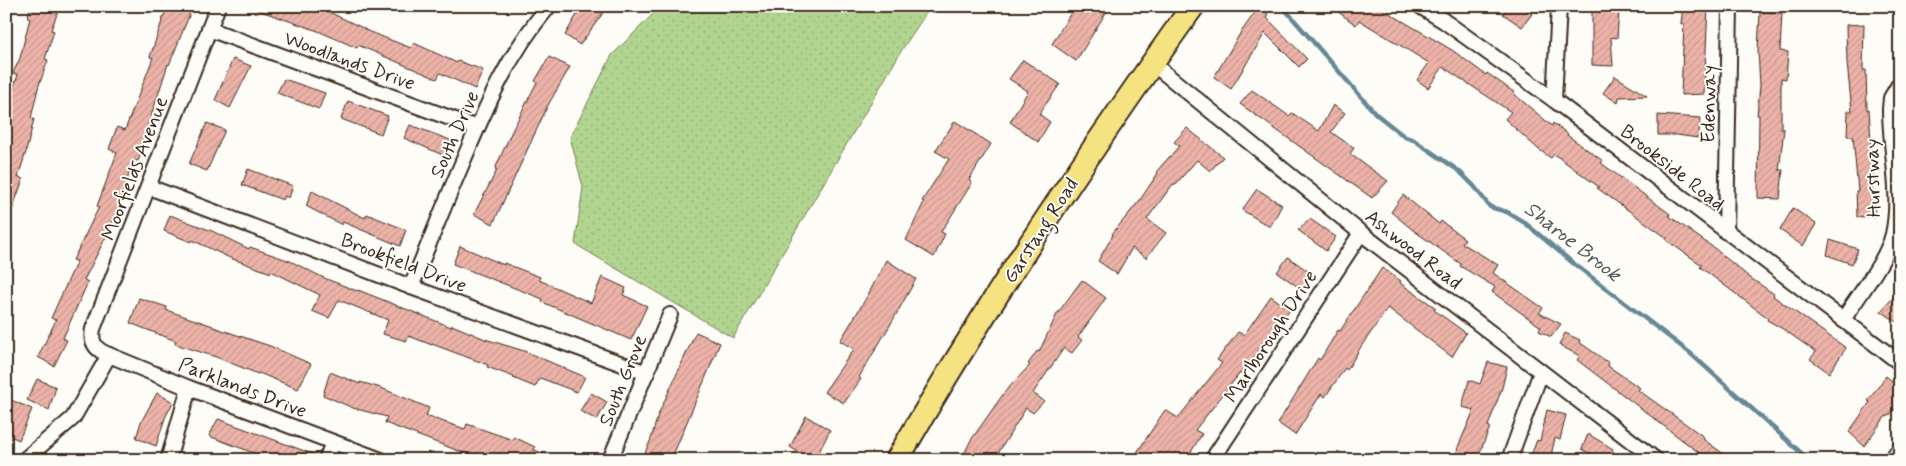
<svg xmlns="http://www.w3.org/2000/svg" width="1906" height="466" viewBox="0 0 1906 466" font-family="Mynerve,sans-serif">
<defs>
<pattern id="green-dots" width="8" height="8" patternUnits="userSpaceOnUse" patternTransform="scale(1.25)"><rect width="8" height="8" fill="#b1d590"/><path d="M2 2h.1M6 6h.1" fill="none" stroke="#99b77c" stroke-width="1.8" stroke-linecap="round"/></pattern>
<pattern id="building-hatch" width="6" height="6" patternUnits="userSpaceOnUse" patternTransform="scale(1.25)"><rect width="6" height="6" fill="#edb3a9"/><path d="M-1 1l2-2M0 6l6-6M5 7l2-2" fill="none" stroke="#cc9a91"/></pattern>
</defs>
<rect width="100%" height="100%" fill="#fdfcf7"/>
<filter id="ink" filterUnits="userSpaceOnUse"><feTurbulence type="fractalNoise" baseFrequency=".02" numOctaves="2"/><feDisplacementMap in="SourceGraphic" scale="10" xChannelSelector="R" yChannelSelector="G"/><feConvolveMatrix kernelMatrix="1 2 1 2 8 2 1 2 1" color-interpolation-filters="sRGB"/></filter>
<g filter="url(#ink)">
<path fill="url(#green-dots)" stroke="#768057" d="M661 6H931L903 48 733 338 575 244 583 187 570 137 612 55Z"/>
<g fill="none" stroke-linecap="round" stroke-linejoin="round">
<path stroke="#668895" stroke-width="4.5" d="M1282 6 1376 114 1405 137 1414 140 1459 171 1474 186 1490 207 1507 212 1525 223 1573 263 1690 353 1809 460"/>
</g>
<g fill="url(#building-hatch)" stroke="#3b2a1e">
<path d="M31 6H60L51 30 54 31 45 59 48 60 38 88 31 118 34 119 26 152 18 177 23 179 8 222H6V118L10 106 7 105 18 75 13 73 20 58 30 18H27Z"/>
<path d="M167 6H193L169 65 168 64 144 138 147 140 138 161 134 160 111 227 84 280 88 282 63 338 67 340 54 366 38 357 56 320 51 318 77 261 73 260 99 207 97 206 117 153 109 149 117 127 125 130 153 58 150 57Z"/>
<path d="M252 6H311L331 13 365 29V30L411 48 414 43 457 63 458 61 483 70 475 89 440 73 437 79 358 45 357 48 318 31 252 8Z"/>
<path d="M582 6H608L580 45 565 35Z"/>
<path d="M1075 6H1110L1076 61 1052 44Z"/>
<path d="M1330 6H1377L1452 50 1486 75 1487 73 1515 93 1514 94 1552 126 1553 123 1568 134 1567 135 1603 161 1601 163 1670 214 1669 216 1714 248 1749 277 1774 294 1773 296 1846 348 1829 373 1810 359 1816 352 1783 329 1767 320 1768 318 1700 267 1702 265 1666 240 1667 238 1597 188 1599 187 1554 154 1551 158 1538 149 1505 119 1511 112 1443 67 1428 88 1417 80 1429 63 1359 20 1356 25Z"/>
<path d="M1509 6H1521L1532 14 1522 27 1503 14Z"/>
<path d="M1683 6H1708L1704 94 1681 95 1684 24H1681Z"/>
<path d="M1259 7 1268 14 1266 17 1307 59 1299 67 1265 33 1231 89 1214 77 1241 32Z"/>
<path d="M1592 9 1619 11 1617 38 1611 37 1613 66 1592 65Z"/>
<path d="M1760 12 1782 13 1780 51 1788 52 1786 79 1781 78V129H1784L1779 170H1783L1780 199 1758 198 1759 115H1757L1760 86 1758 50Z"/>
<path d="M1864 24 1863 70H1866L1867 110 1869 109 1873 175H1871L1875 216 1857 217 1856 191H1858L1853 136H1847L1848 111H1852L1847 63 1846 25Z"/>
<path d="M549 57 570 67 548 105 493 224 474 214 497 170 495 169 512 131 537 82 535 81Z"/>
<path d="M233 59 251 66 230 108 215 100Z"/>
<path d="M1023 60 1060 84 1039 114 1050 122 1038 142 1010 122 1028 91 1009 79Z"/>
<path d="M1615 76 1647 96 1619 97 1618 103 1603 93Z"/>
<path d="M284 79 325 93 319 109 277 93Z"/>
<path d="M1252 90 1289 116 1292 113 1319 131 1333 105 1345 113 1331 132 1354 148 1350 154 1388 181 1372 198 1240 104Z"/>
<path d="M348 101 388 116 381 134 341 119Z"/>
<path d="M1658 115 1701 118 1698 138 1677 135H1658Z"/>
<path d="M955 121 991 144 969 180 972 183 941 232 945 234 934 257 906 240 924 202 922 201 949 159 935 151Z"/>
<path d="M207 123 225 130 207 171 189 164Z"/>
<path d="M410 125 450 140 445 156 404 138Z"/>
<path d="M1187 128 1223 157 1210 171 1197 160 1175 185 1173 184 1147 219 1166 233 1146 258 1132 248 1117 274 1098 261 1113 235 1112 234 1140 200 1158 173 1156 172 1179 146 1174 142Z"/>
<path d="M248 169 293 186 289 198 285 196 283 200 242 185Z"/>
<path d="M1257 189 1282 205 1270 227 1242 210Z"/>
<path d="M312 191 365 218 367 214 406 230 400 246 343 222 342 225 306 206Z"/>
<path d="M1403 195 1439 224 1441 221 1465 239 1462 243 1498 265 1493 273 1543 308 1539 313 1561 324 1551 337 1539 331 1541 327 1492 292 1495 287 1460 266 1461 264 1413 230 1391 212Z"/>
<path d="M1793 208 1816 224 1803 246 1780 230Z"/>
<path d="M170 215 212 231 249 249 250 247 290 261 324 278 357 291 358 290 451 327 452 325 485 339 524 351 585 377 577 392 540 378 535 387 513 378 514 377 487 367 488 365 432 344V345L409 336 406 341 383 334 388 320 339 300 329 318 312 311 320 295 271 271V273L230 258 192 240 191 242 164 231Z"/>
<path d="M1310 219 1336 237 1326 251 1298 230Z"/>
<path d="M1830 240 1858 249 1852 264 1827 255Z"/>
<path d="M460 246 504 265V263L540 277 539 280 591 303 602 277 626 288 623 295 647 306 631 340 542 302 543 299 453 264Z"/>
<path d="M1288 257 1312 274 1304 291 1277 272Z"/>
<path d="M886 260 916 279 889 327 859 377 861 379 844 403 824 392 854 349 840 341 868 295Z"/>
<path d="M1382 268 1401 281 1400 283 1436 308 1434 310 1466 333 1452 357 1388 308 1362 345 1347 370 1345 368 1325 397 1321 394 1295 435 1278 423 1318 358 1320 360 1338 330 1340 331Z"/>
<path d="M1082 280 1106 298 1078 337 1082 340 1072 353 1064 348 1033 393 1044 401 1033 413 1026 408 994 460H961L971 440 1004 393 1030 365 1028 364 1037 351 1039 352 1057 314Z"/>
<path d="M1900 290V324L1881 311Z"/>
<path d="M1271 296 1290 310 1267 342 1265 340 1243 376 1240 373 1195 430 1202 434 1186 460H1132L1165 410 1178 418 1222 363 1217 360 1238 332 1244 335Z"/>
<path d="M139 298 167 307 166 310 213 326V327L270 346 311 364 298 389 259 373 258 374 216 357 175 344 176 341 130 323Z"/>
<path d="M696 332 720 343 671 460H642L651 439 658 415Z"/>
<path d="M1565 333 1580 340 1579 342 1609 363 1608 366 1640 388 1638 390 1704 437 1703 439 1732 460H1700L1702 455 1577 360 1580 356 1559 345Z"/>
<path d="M1488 362 1507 367 1502 388 1488 426 1490 427 1477 460H1455L1458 447 1474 410 1462 407 1469 380 1480 384Z"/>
<path d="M330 372 360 384V382L381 388 429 408 426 416 465 429 467 424 513 440 514 437 535 447 534 450 557 458V460H483L456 450 385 423 387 417 353 408 323 395Z"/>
<path d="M1886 376 1900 388V403L1888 417 1886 416 1864 446 1849 432 1870 402 1868 401Z"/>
<path d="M37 379 56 387 49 410 27 400Z"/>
<path d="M157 393 173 402 165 418 156 446 136 438 141 422Z"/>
<path d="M591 393 607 402 597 420 580 411Z"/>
<path d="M11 400 32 409 19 440 6 434V408Z"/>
<path d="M1547 410 1566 415 1560 440 1555 438 1550 460 1530 458 1537 440 1540 441Z"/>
<path d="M806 416 830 430 815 460H811L790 447Z"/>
<path d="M218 419 318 456 317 460H272L209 436Z"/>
<path d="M1588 434 1613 449 1612 451 1624 460H1600L1582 449Z"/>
</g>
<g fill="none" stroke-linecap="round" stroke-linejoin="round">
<defs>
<g id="minor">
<path d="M218 6 93 329C90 343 96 350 109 355L189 388 381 460"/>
<path d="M1420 6 1444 21 1554 100 1900 363"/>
<path d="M209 29 477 128"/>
<path d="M1152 63 1361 233 1656 460"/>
<path d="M1554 100 1559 6"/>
<path d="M149 187 411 287 647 373"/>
<path d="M1726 232 1730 6"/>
<path d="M411 287C428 246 444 206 461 166 485 109 508 54 549 6"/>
<path d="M1843 320C1857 297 1887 260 1893 234 1902 194 1890 150 1890 109L1891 98 1900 83"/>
<path d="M24 460 73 418 109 355"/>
<path d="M168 460 189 388"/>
<path d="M326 460 333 442"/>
<path d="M610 460 670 315"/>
<path d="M1212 460 1361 233"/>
<path d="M1509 460 1541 372"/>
<path d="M1890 460 1900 449"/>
</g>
<path id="trunk" d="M897 460C987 303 1088 153 1193 6"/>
</defs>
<use href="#minor" stroke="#3b2a1e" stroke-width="18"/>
<use href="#trunk" stroke="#3b2a1e" stroke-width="26"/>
<use href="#minor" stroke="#fdfcf7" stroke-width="14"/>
<use href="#trunk" stroke="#f5e382" stroke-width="22"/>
</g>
</g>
<g text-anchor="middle" stroke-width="4" stroke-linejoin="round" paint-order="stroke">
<g font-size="20" fill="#3b2a1e" stroke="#fdfcf7">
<text transform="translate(350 60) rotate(20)" y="7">Woodlands Drive</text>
<text transform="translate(1708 104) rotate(-89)" y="7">Edenway</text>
<text transform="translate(454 134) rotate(-66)" y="7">South Drive</text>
<text transform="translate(1673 167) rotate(38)" y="7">Brookside Road</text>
<text transform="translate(134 168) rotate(-69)" y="7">Moorfields Avenue</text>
<text transform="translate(1872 178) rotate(-92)" y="7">Hurstway</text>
<text transform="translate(1040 230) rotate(-57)" y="7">Garstang Road</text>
<text transform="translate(1414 249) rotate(38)" y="7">Ashwood Road</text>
<text transform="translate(404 262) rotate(21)" y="7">Brookfield Drive</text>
<text transform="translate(1270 336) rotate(-57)" y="7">Marlborough Drive</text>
<text transform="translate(622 380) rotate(-68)" y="7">South Grove</text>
<text transform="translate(243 387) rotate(21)" y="7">Parklands Drive</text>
</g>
<g font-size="21" font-style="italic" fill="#515959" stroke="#fdfcf7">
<text transform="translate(1573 241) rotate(38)" y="7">Sharoe Brook</text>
</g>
</g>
<rect width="1906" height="466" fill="none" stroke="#fdfcf7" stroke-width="25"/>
<rect x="12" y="12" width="1881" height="441" fill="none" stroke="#3b2a1e" stroke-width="2" filter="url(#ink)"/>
</svg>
